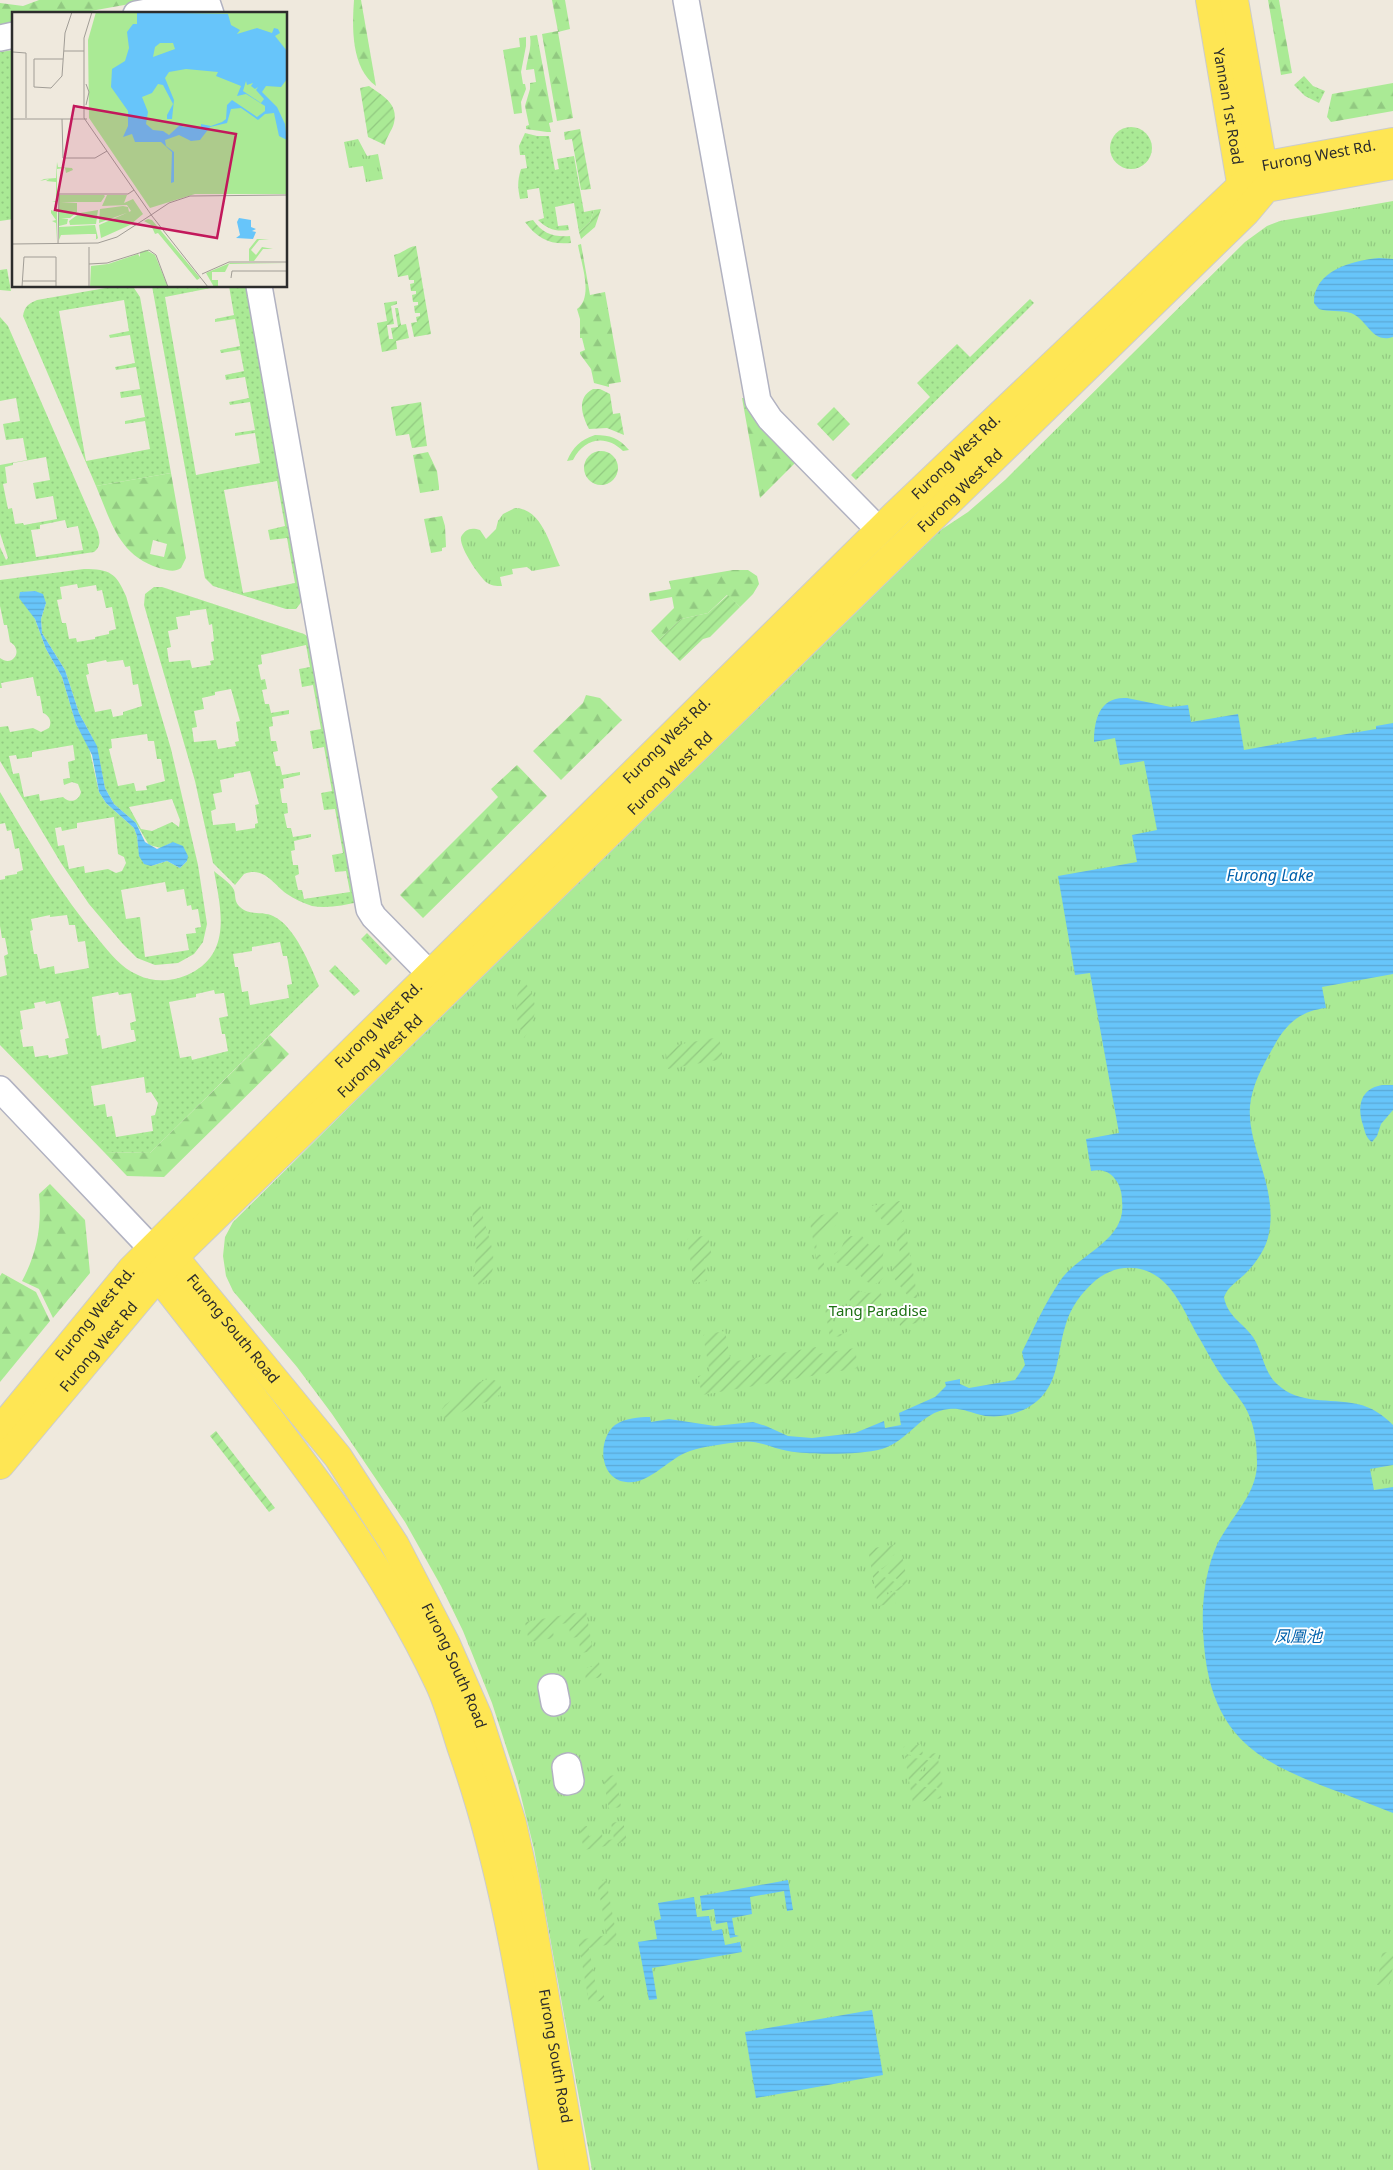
<svg xmlns="http://www.w3.org/2000/svg" width="1393" height="2170" viewBox="0 0 1393 2170" font-family="'Noto Sans','Noto Sans SC',sans-serif">
<defs>
<pattern id="grass-dots" width="8" height="8" patternUnits="userSpaceOnUse" patternTransform="scale(1.25)"><rect width="8" height="8" fill="#aaea95"/><path d="M2 2h.1M6 6h.1" fill="none" stroke="#92c981" stroke-width="1.8" stroke-linecap="round"/></pattern>
<pattern id="forest-firs" width="22" height="20" patternUnits="userSpaceOnUse" patternTransform="scale(1.25)"><rect width="22" height="20" fill="#aaea95"/><path d="M5 1l3.5 6h-7zM16 11l3.5 6h-7z" fill="#92c981"/></pattern>
<pattern id="park-tufts" width="24" height="20" patternUnits="userSpaceOnUse" patternTransform="scale(1.25)"><rect width="24" height="20" fill="#aaea95"/><path d="M3 7l-1-3M5 7V3M7 7l1-3M15 17l-1-3M17 17v-4M19 17l1-3" fill="none" stroke="#92c981"/></pattern>
<pattern id="garden-furrows" width="10" height="10" patternUnits="userSpaceOnUse" patternTransform="scale(1.25)"><rect width="10" height="10" fill="#aaea95"/><path d="M-1 1l2-2M0 10L10 0M9 11l2-2" fill="none" stroke="#92c981"/></pattern>
<pattern id="water-rules" width="6" height="5" patternUnits="userSpaceOnUse" patternTransform="scale(1.25)"><rect width="6" height="5" fill="#67c5fa"/><path d="M0 2.5h6" fill="none" stroke="#5aa9d6"/></pattern>
</defs>
<rect width="100%" height="100%" fill="#efe9dd"/>
<g fill="url(#grass-dots)" fill-rule="evenodd">
<path d="M14 50V219L0 221V52Z"/>
<path d="M1304 76 1313 86 1325 91 1319 103 1305 96 1294 85Z"/>
<circle cx="1131" cy="148" r="21"/>
<path d="M525 133 537 136H549L555 170 559 169 557 159 574 156 584 212 594 210 590 222 579 232 574 203 555 207 558 226 568 225 569 230C556 232 547 229 538 220L544 218 539 188 527 190 528 198 520 199C518 188 517 182 521 169L527 168 525 155H520L519 146Z"/>
<path d="M7 269 11 291 0 290V270Z"/>
<path d="M117 286 134 288 140 297 171 473 96 486 23 316C25 306 28 304 37 300ZM124 300 129 331 109 335 110 338 130 335 135 363 115 367 116 370 136 367 140 389 120 392 121 398 141 395 145 417 125 421V424L145 421 150 449 86 461 59 311Z"/>
<path d="M152 286H221L165 297 196 475 260 463 255 433 235 436V433L255 430 250 402 230 405 229 402 249 398 245 377 226 380 225 375 244 371 240 350 221 353 220 350 240 346 235 319 215 322V319L234 315 229 286H250L303 600 296 609H286L213 586 205 578ZM277 481 285 526 268 530 270 540 287 538 295 583 243 593 224 490Z"/>
<path d="M1030 299 1034 303 856 480 851 475 930 397 917 383 957 344 970 357Z"/>
<path d="M0 317 8 326 98 532C100 541 101 546 94 552L0 566V547L6 560 8 558 0 533V465L27 460 23 438 6 440 3 424 20 421 16 398 0 401ZM46 457 50 480 33 483 36 499 53 496 57 519 24 525 23 523 15 524 12 508 8 509 3 484 7 483 5 467 13 465V463ZM65 520 67 528 78 526 83 550 36 557 31 530 40 529V525Z"/>
<path d="M84 569C110 569 116 573 126 596L171 749 198 865 207 924 203 942 194 954 178 963 155 965 137 958 122 943 89 904 61 863 0 761V727L8 726 10 732 33 728 41 732 49 728C52 722 50 716 43 713L40 696H37L33 677 1 683 2 688H0V658C13 668 24 650 10 642L7 625H4L0 606V580ZM77 584 78 588 96 585 97 591 102 590 106 608 112 607 116 629 109 631V634L95 637V639L77 642 76 638 69 639 66 623H62L57 600 62 599 60 587ZM35 591 46 603 41 619 42 633 65 670 79 713 92 737 98 754 105 788 114 804 136 823 149 845 161 848 171 843 187 861 180 868 167 861 151 866 139 852 137 836 134 828 106 803 99 792 89 747 76 724 62 677 46 649 25 592ZM106 660 107 662 123 660 125 667 130 666 133 685 138 684 142 706 123 712V715L113 717 111 709 95 712 86 675 89 674 87 664ZM147 734 148 741H154L157 759H161L165 781 146 786 147 790 136 791 134 783 118 786 109 749 112 748 111 739ZM73 745 75 760 68 762 70 778 63 779 64 785 72 782 78 784 81 792C79 801 70 804 63 797L40 801 39 794 24 797 19 773 13 774 9 756 16 755 17 759 32 757V752ZM172 799 180 820 179 827 172 822 152 831 141 829 129 807ZM114 817 118 854 124 857 126 863 122 871 116 873 108 869 85 873 84 866 69 869 64 845 58 846 55 828 61 827 62 831 77 828V823ZM165 882 167 892 184 889 187 906 191 905 192 910 198 909 201 927 195 928 196 933 186 934 189 950 145 957 140 917 126 919 121 890Z"/>
<path d="M154 587H162L304 634 310 638 359 902C343 905 328 909 312 906 303 903 294 899 287 894 273 884 264 866 244 874L235 885 213 863 195 781 144 605 145 594ZM206 609 209 625 212 624 214 641 211 642 214 660 210 661 211 665 192 668 190 660 169 662 167 648 171 647 168 631 178 629 176 617 190 615V611ZM306 645 310 667 299 669 302 687 313 685 321 729 310 731 313 749 324 747 332 791 321 793 324 810 335 809 343 853 332 855 335 872 346 871 350 892 304 899 302 890H298L295 876 299 874 298 865H293L291 851 295 850 294 841 311 837V834L293 837 291 828H287L284 814 288 813 287 803H282L280 789 284 788 283 779 300 775V772L282 775 280 766H276L273 752 278 751 276 741H271L269 727 273 726 272 717 289 714V710L271 713 269 704H265L262 690 267 689 265 679 261 680 258 665 262 664 261 655ZM231 689 240 721 236 722 239 741 235 742 236 746 218 749 216 740 194 742 192 728 197 727 194 711 204 709 202 698 215 695V692ZM250 771 259 804 255 805 258 823 255 824V828L236 831 235 823 213 825 211 811 216 809 213 794 222 792 220 780 234 777V774Z"/>
<path d="M0 792C30 843 61 894 99 940 110 953 121 968 138 975 156 984 178 981 195 971 232 949 220 905 214 871 219 876 231 883 234 890 236 896 234 902 240 907 249 916 262 911 273 916 295 926 310 965 319 986L150 1153 104 1152 0 1045V977L7 975 4 956 8 954 5 938H2L0 926V880L5 879V876L17 874V872L23 870 19 848 15 849 11 830 7 831 5 823 0 824ZM50 915V917L67 915 69 925H75L78 942 85 941 89 968 55 974 54 966 40 969 37 954H34L30 931 33 930 31 919ZM280 942 283 956H287L292 984 287 985 289 998 250 1005 248 991 242 992 238 967H235L233 954 252 951V947ZM214 990 215 994 224 993 228 1016 219 1018 222 1034H225L228 1051 192 1060 191 1056 180 1058 169 1002 196 997V994ZM118 992 119 995 131 993 136 1021 130 1023 131 1030H134L136 1041 102 1049 100 1035 97 1036 92 997ZM45 1001 46 1004 60 1001 69 1038 65 1039 68 1054 49 1058 48 1055 35 1057 33 1046 23 1047 20 1030 23 1029 20 1011 35 1008 34 1003ZM144 1077 146 1093 151 1092 158 1103 155 1115 151 1116 153 1131 116 1137 112 1116 107 1117 105 1104 94 1106 91 1086Z"/>
<path d="M367 933 392 959 386 965 361 939Z"/>
<path d="M335 965 360 991 354 996 329 971Z"/>
</g>
<g fill="url(#forest-firs)" fill-rule="evenodd">
<path d="M39 0H152L74 14H14V24L0 27V3L23 6Z"/>
<path d="M354 0H361L376 86C351 68 352 28 354 0Z"/>
<path d="M552 0H565L570 29 558 32 573 118 557 121 542 34 558 31Z"/>
<path d="M1268 0H1279L1292 73 1281 75Z"/>
<path d="M537 35 553 122 549 123 551 132H547L526 129V126L529 125 525 106 530 89V83L536 82 534 69 526 70C527 59 532 48 530 36Z"/>
<path d="M526 37V46L521 72 523 84H525L526 89 521 102 522 113 514 114 503 50 520 47 519 38Z"/>
<path d="M1393 83V111L1331 122 1327 117 1332 94Z"/>
<path d="M581 244 590 295 605 292 621 382 609 384V387L594 383 591 369 580 354V352L585 350 582 338H580V319L577 309C594 297 581 263 578 245Z"/>
<path d="M742 398H745L753 417 796 462 760 498Z"/>
<path d="M595 435C610 435 619 438 629 450L623 451C606 434 584 438 573 460L567 461C573 447 580 440 595 435Z"/>
<path d="M428 452 437 471 439 487V490L420 493 413 455Z"/>
<path d="M171 473 186 558 181 568C174 573 167 570 159 568 118 555 111 521 96 486ZM153 540 167 544 164 557 150 554Z"/>
<path d="M442 516 445 526 446 547 442 548V551L431 553 424 519Z"/>
<path d="M733 570H748L757 576 759 584 753 594 740 607 727 595 708 613 681 619 659 640 651 631 674 608 672 597 650 601 649 593 671 589 669 581Z"/>
<path d="M586 695 600 698 622 720 561 780 533 751 583 703Z"/>
<path d="M517 765 547 796 423 918 400 895 498 797 491 789Z"/>
<path d="M270 1035 289 1054 164 1177 127 1176 104 1152 150 1153Z"/>
<path d="M50 1184 85 1220 90 1273 53 1318 39 1289 22 1281C37 1253 42 1226 39 1194Z"/>
<path d="M2 1273 36 1292 50 1321 0 1382V1276Z"/>
</g>
<g fill="url(#park-tufts)">
<path d="M358 139 367 156 378 154 383 179 366 182 363 166 349 168 344 142Z"/>
<path d="M1393 201V2170H592L534 1849 517 1780 492 1703 463 1631 441 1586 405 1522 332 1414 297 1367 233 1291 226 1276 223 1256 225 1237 233 1222 907 555 924 541 968 512 1005 480 1245 242 1267 226 1280 221Z"/>
<path d="M515 508C542 508 550 546 560 566L532 571 527 567 512 569 513 574 500 577 502 586C496 586 491 586 486 582 478 575 459 547 461 537 465 529 471 527 480 530L486 539 496 529 498 521 503 514Z"/>
</g>
<g fill="url(#garden-furrows)">
<path d="M369 86C382 95 399 104 394 123 392 131 386 137 385 145L368 137 360 88Z"/>
<path d="M580 129 591 189 581 190 572 139 565 140 564 132Z"/>
<path d="M601 209 595 227 581 239 579 232 590 222 594 210Z"/>
<path d="M533 220C543 234 553 237 570 236L571 243C550 245 538 239 525 222Z"/>
<path d="M416 246 431 334 414 337 411 323 417 322 416 317 420 316V313H415L414 306 418 305V302H413L412 295 416 294V291H411L410 284 414 283V280H409L408 275 398 277 394 255C403 253 407 247 416 246Z"/>
<path d="M397 301V304L391 306 394 324 387 325 389 339H393L391 328 398 327 395 308H398L401 325 406 324 409 338 396 341 397 349 382 352 377 323 387 321 384 303Z"/>
<path d="M593 389H600L610 394 613 414 620 413 624 435 607 428 589 429C582 415 576 398 593 389Z"/>
<path d="M421 402 427 446 412 448 409 434 396 436 391 407Z"/>
<path d="M834 407 850 424 833 441 817 424Z"/>
<circle cx="601" cy="468" r="17"/>
<path d="M728 595 740 607 710 637 703 639 680 661 659 640 681 619 708 613Z"/>
<path d="M523 980C539 998 538 1019 524 1038 514 1018 513 1000 523 980Z"/>
<path d="M719 1037 723 1059 668 1069 666 1053 671 1046Z"/>
<path d="M900 1201 904 1221 895 1226 886 1225 871 1206Z"/>
<path d="M478 1203C483 1208 482 1215 484 1221 489 1238 505 1275 479 1285L473 1276 477 1252 472 1218 474 1206Z"/>
<path d="M838 1212V1220L835 1226C822 1232 811 1237 819 1254 822 1258 824 1260 824 1265L819 1273 809 1217Z"/>
<path d="M905 1229 918 1299 908 1296 893 1277 892 1270 900 1253 896 1234 898 1231Z"/>
<path d="M708 1235 712 1257 704 1259 707 1281 694 1283 687 1239Z"/>
<path d="M851 1236H862L869 1245 878 1244 884 1249 882 1261 884 1276C874 1294 861 1278 854 1267L840 1265 835 1261 834 1254 841 1249 845 1239Z"/>
<path d="M857 1290 867 1293 880 1292 883 1297 881 1306 869 1314C861 1309 848 1306 849 1295Z"/>
<path d="M824 1302C836 1310 830 1320 833 1332 839 1337 846 1333 851 1329L852 1334 830 1338Z"/>
<path d="M916 1307H919L922 1322 900 1326 899 1322Z"/>
<path d="M725 1331 731 1362 816 1347 818 1354 855 1348 858 1368 702 1395 698 1376 710 1374 703 1335Z"/>
<path d="M488 1379C496 1379 501 1383 502 1391L495 1400 472 1406 453 1417 444 1418 442 1409 445 1405 474 1384Z"/>
<path d="M216 1431 275 1508 269 1512 210 1436Z"/>
<path d="M897 1544 894 1555 880 1563 877 1569 882 1576 897 1583V1585L885 1592 877 1600 868 1549Z"/>
<path d="M901 1550 909 1589 894 1591 896 1603 878 1606 885 1596 903 1585 900 1581 881 1569 898 1557Z"/>
<path d="M586 1611 593 1651 581 1653 578 1637 571 1638 568 1623 552 1625 554 1638 529 1642 525 1622Z"/>
<path d="M598 1657 602 1677 586 1680 584 1668 595 1666 594 1658Z"/>
<path d="M921 1744 923 1755 937 1753 944 1792C934 1783 925 1786 918 1780L934 1759 913 1753 903 1747Z"/>
<path d="M904 1752 914 1758 928 1760 929 1762 917 1774 914 1782 920 1786 936 1789 942 1798 913 1803Z"/>
<path d="M615 1775 621 1807 609 1809 603 1777Z"/>
<path d="M623 1821 627 1842 584 1850 579 1827 587 1826 589 1836 602 1834 603 1841 614 1839 611 1823Z"/>
<path d="M606 1880 618 1943 589 1948 597 1992 603 1991 605 2000 589 2003 578 1940 607 1935 597 1881Z"/>
<path d="M1393 1951V1966L1389 1985H1377L1382 1953Z"/>
</g>
<g fill="url(#water-rules)">
<path d="M1379 258 1393 259V337C1372 344 1368 320 1351 313 1340 310 1329 312 1319 309L1314 303C1313 271 1353 260 1379 258Z"/>
<path d="M35 591 43 594 46 603 41 619 42 633 65 670 79 713 97 746 105 788 114 804 136 823 145 842 157 849 173 842 183 846 188 856 187 861 180 868 167 861 151 866 144 864 139 856 137 836 134 828 106 803 99 792 92 755 76 724 62 677 46 649 35 619 19 598 20 592Z"/>
<path d="M1127 698 1171 707 1188 705 1191 722 1238 714 1244 750 1316 737 1317 739 1376 729V726L1393 723V974L1322 987 1326 1008C1300 1011 1286 1024 1274 1046 1263 1065 1252 1085 1250 1106 1247 1148 1278 1186 1269 1233 1266 1250 1255 1264 1244 1275 1236 1282 1228 1287 1224 1297 1227 1316 1243 1323 1253 1337 1263 1352 1263 1371 1277 1384 1299 1405 1330 1398 1357 1404 1372 1407 1383 1415 1393 1425V1465L1370 1469 1374 1490 1393 1487V1813C1375 1806 1357 1799 1339 1792 1259 1763 1212 1738 1204 1645 1201 1614 1203 1581 1214 1552 1226 1520 1257 1498 1257 1463 1257 1442 1254 1418 1241 1401 1236 1393 1229 1386 1223 1378 1215 1366 1208 1354 1201 1341 1186 1317 1174 1279 1144 1270 1127 1265 1110 1269 1096 1280 1081 1293 1070 1308 1065 1327 1058 1349 1059 1377 1043 1395 1028 1413 999 1421 977 1414 967 1411 959 1408 949 1409 920 1412 909 1441 882 1449 859 1455 811 1455 788 1451 771 1448 757 1439 739 1442 723 1444 705 1446 690 1451 668 1458 650 1485 626 1482 599 1479 597 1440 615 1425 625 1418 639 1417 650 1417L651 1422 669 1419 715 1426 753 1422 766 1426 788 1436 812 1438 855 1433 884 1421 885 1428 901 1425 899 1413 935 1397 946 1386 945 1382 960 1379V1384L969 1388 1015 1380 1025 1365 1022 1352C1034 1328 1045 1303 1060 1281 1079 1253 1127 1241 1122 1201 1122 1193 1120 1185 1115 1179 1109 1171 1101 1169 1091 1171L1086 1139 1119 1133 1090 973 1075 975 1058 876 1137 862 1132 835 1157 830 1144 761 1120 765 1115 738 1094 742C1094 719 1100 696 1127 698Z"/>
<path d="M1382 1085H1393V1110L1381 1124 1377 1136 1372 1142C1366 1138 1365 1132 1363 1125 1357 1106 1360 1089 1382 1085Z"/>
<path d="M788 1880 793 1910 787 1911 784 1891 750 1897 752 1914 732 1918 735 1935 739 1936 730 1938 727 1922 716 1924 714 1909 702 1911 700 1896Z"/>
<path d="M694 1897 697 1917 709 1916 712 1931 722 1929 725 1945 740 1942 742 1952 652 1968 657 1999 649 2000 638 1942 657 1939 654 1921 661 1919 658 1903Z"/>
<path d="M872 2010 883 2075 756 2098 745 2032Z"/>
</g>
<g fill="none" stroke-linecap="round" stroke-linejoin="round">
<defs>
<g id="minor">
<path d="M686 0 758 401 770 419 879 530"/>
<path d="M136 14 201 2 208 5 211 14"/>
<path d="M0 38 14 35"/>
<path d="M259 286 369 909 374 917 430 974"/>
<path d="M0 1089 152 1249"/>
<path d="M551 1687H554L557 1702 554 1703Z"/>
<path d="M568 1766 571 1781 567 1782 565 1767Z"/>
</g>
<g id="major">
<path id="s1" d="M1210 0 1244 201"/>
<path d="M1234 0 1266 184"/>
<path id="s2" d="M158 1251 174 1257 338 1457 395 1545 446 1644 478 1717 512 1823 525 1882 575 2170"/>
<path d="M154 1260 158 1276C259 1407 368 1532 439 1683 449 1704 455 1728 462 1749 510 1885 528 2029 553 2170"/>
<path id="s3" d="M0 1430 132 1269 152 1249 895 515 1262 166 1393 142"/>
<path id="s4" d="M0 1465 174 1257 1246 212 1266 188 1393 165"/>
</g>
</defs>
<use href="#minor" stroke="#b1b2c1" stroke-width="28"/>
<use href="#major" stroke="#ccc" stroke-width="30"/>
<use href="#minor" stroke="#fff" stroke-width="25"/>
<use href="#major" stroke="#fee654" stroke-width="28"/>
</g>
<g text-anchor="middle" stroke-width="4" stroke-linejoin="round" paint-order="stroke">
<g font-size="15" fill="#2c2c2c" stroke="#fff">
<text dy="5" stroke="none"><textPath href="#s1" startOffset="108">Yannan 1st Road</textPath></text>
<text dy="5" stroke="none"><textPath href="#s3" startOffset="1845">Furong West Rd.</textPath></text>
<text dy="5" stroke="none"><textPath href="#s3" startOffset="1365">Furong West Rd.</textPath></text>
<text dy="5" stroke="none"><textPath href="#s4" startOffset="1369">Furong West Rd</textPath></text>
<text dy="5" stroke="none"><textPath href="#s3" startOffset="960">Furong West Rd.</textPath></text>
<text dy="5" stroke="none"><textPath href="#s4" startOffset="964">Furong West Rd</textPath></text>
<text dy="5" stroke="none"><textPath href="#s3" startOffset="555">Furong West Rd.</textPath></text>
<text dy="5" stroke="none"><textPath href="#s4" startOffset="559">Furong West Rd</textPath></text>
<text dy="5" stroke="none"><textPath href="#s3" startOffset="150">Furong West Rd.</textPath></text>
<text dy="5" stroke="none"><textPath href="#s2" startOffset="110">Furong South Road</textPath></text>
<text dy="5" stroke="none"><textPath href="#s4" startOffset="154">Furong West Rd</textPath></text>
<text dy="5" stroke="none"><textPath href="#s2" startOffset="515">Furong South Road</textPath></text>
<text dy="5" stroke="none"><textPath href="#s2" startOffset="920">Furong South Road</textPath></text>
</g>
<g font-size="15" fill="#1e7214" stroke="#fff">
<text x="878" y="1316">Tang Paradise</text>
</g>
<g font-size="16" font-style="italic" fill="#0161ac" stroke="#fff">
<text x="1270" y="881">Furong Lake</text>
<text x="1298" y="1642">凤凰池</text>
</g>
</g>
<g transform="translate(12 12)">
<rect width="275" height="275" fill="#efe9dd"/>
<path d="M47 183H92L93 184 89 190H49L65 191V200L58 206H49L56 207 55 212 47 214ZM95 183H115L112 191 121 187 131 202 118 213 89 226 87 213 119 199 115 193 90 194ZM111 194 116 195 117 200 87 211 88 197ZM86 198 84 212 58 213 57 209 68 201ZM83 213 86 226 85 227 80 228 84 227V222H76L49 223 47 228V215ZM218 251H275L217 252 213 260H200V268H206V275H202L194 261Z" fill="#aaea95"/>
<path d="M45 150 46 155 60 156 61 158 54 161 53 156 45 157V229L44 211 40 209 44 208 39 201V198L44 200V190H40L44 189V170L34 169 37 167 28 169 32 167 44 166ZM136 207 140 208 188 266 185 268 146 221 143 222 139 213 132 209Z" fill="#aaea95"/>
<path d="M84 0H275V182H183L138 196 77 106 76 28Z" fill="#aaea95"/>
<path d="M245 227H257L247 228 239 238 244 243 250 235 261 237H251L242 249H237V237ZM134 238 143 243 156 275H78L79 254 96 252 126 242 128 245V240Z" fill="#aaea95"/>
<path d="M125 0 216 2 219 13 228 18 225 22 245 16 260 21 262 16 266 17 268 21 263 24 275 39V67L269 75 254 74 250 80 265 95 273 112 275 128 267 124 262 101 253 102 246 108 229 96 219 97 215 111 198 115 188 128 179 129 167 123 153 128 154 134 162 140V170L159 171 160 140 149 130H123L120 122 111 125 116 114V99L99 75 100 57 113 49 117 36 115 20 121 12H125ZM148 31H161L163 37 141 45 143 35ZM174 57 206 60 204 64 229 74 225 84 234 82 253 94V99L245 105 220 88 215 93 214 107 210 110 199 114 189 112V115H171L169 112 157 123 151 119 141 118 134 112 136 100 130 85 140 81 146 72 151 73 161 92 155 103V107H160L162 88 153 66 157 60ZM234 69 235 73 241 71 239 74 243 77 246 75 244 78 252 87 249 91 231 79ZM227 206 239 208V215L244 217 240 219 244 220 241 227 224 226 228 223 225 210Z" fill="#67c5fa" fill-rule="evenodd"/>
<path fill="none" stroke="#a19d96" stroke-width="1" d="M80 0 72 26V106L140 204 196 275M52 39H72M1 40 14 41V106M51 47H22V75L39 76 50 64 53 21 60 0M74 72 77 80 74 93M0 107H75M50 107 51 146H83L95 139M139 203 157 191 178 184 275 183M0 232 86 231 105 225 139 203M46 232 47 182H116L122 178M77 252 95 251 137 238 144 243 156 275M190 262 217 250H275M219 266 220 259H275M11 269H44M10 275 12 245H44V275M77 275V235"/>
<path fill="#c2185b" fill-opacity="0.15" stroke="#c2185b" stroke-width="2.5" d="M62 94 224 122 205 226 43 198Z"/>
<rect width="275" height="275" fill="none" stroke="#2c2c2c" stroke-width="2.5"/>
</g>
</svg>
